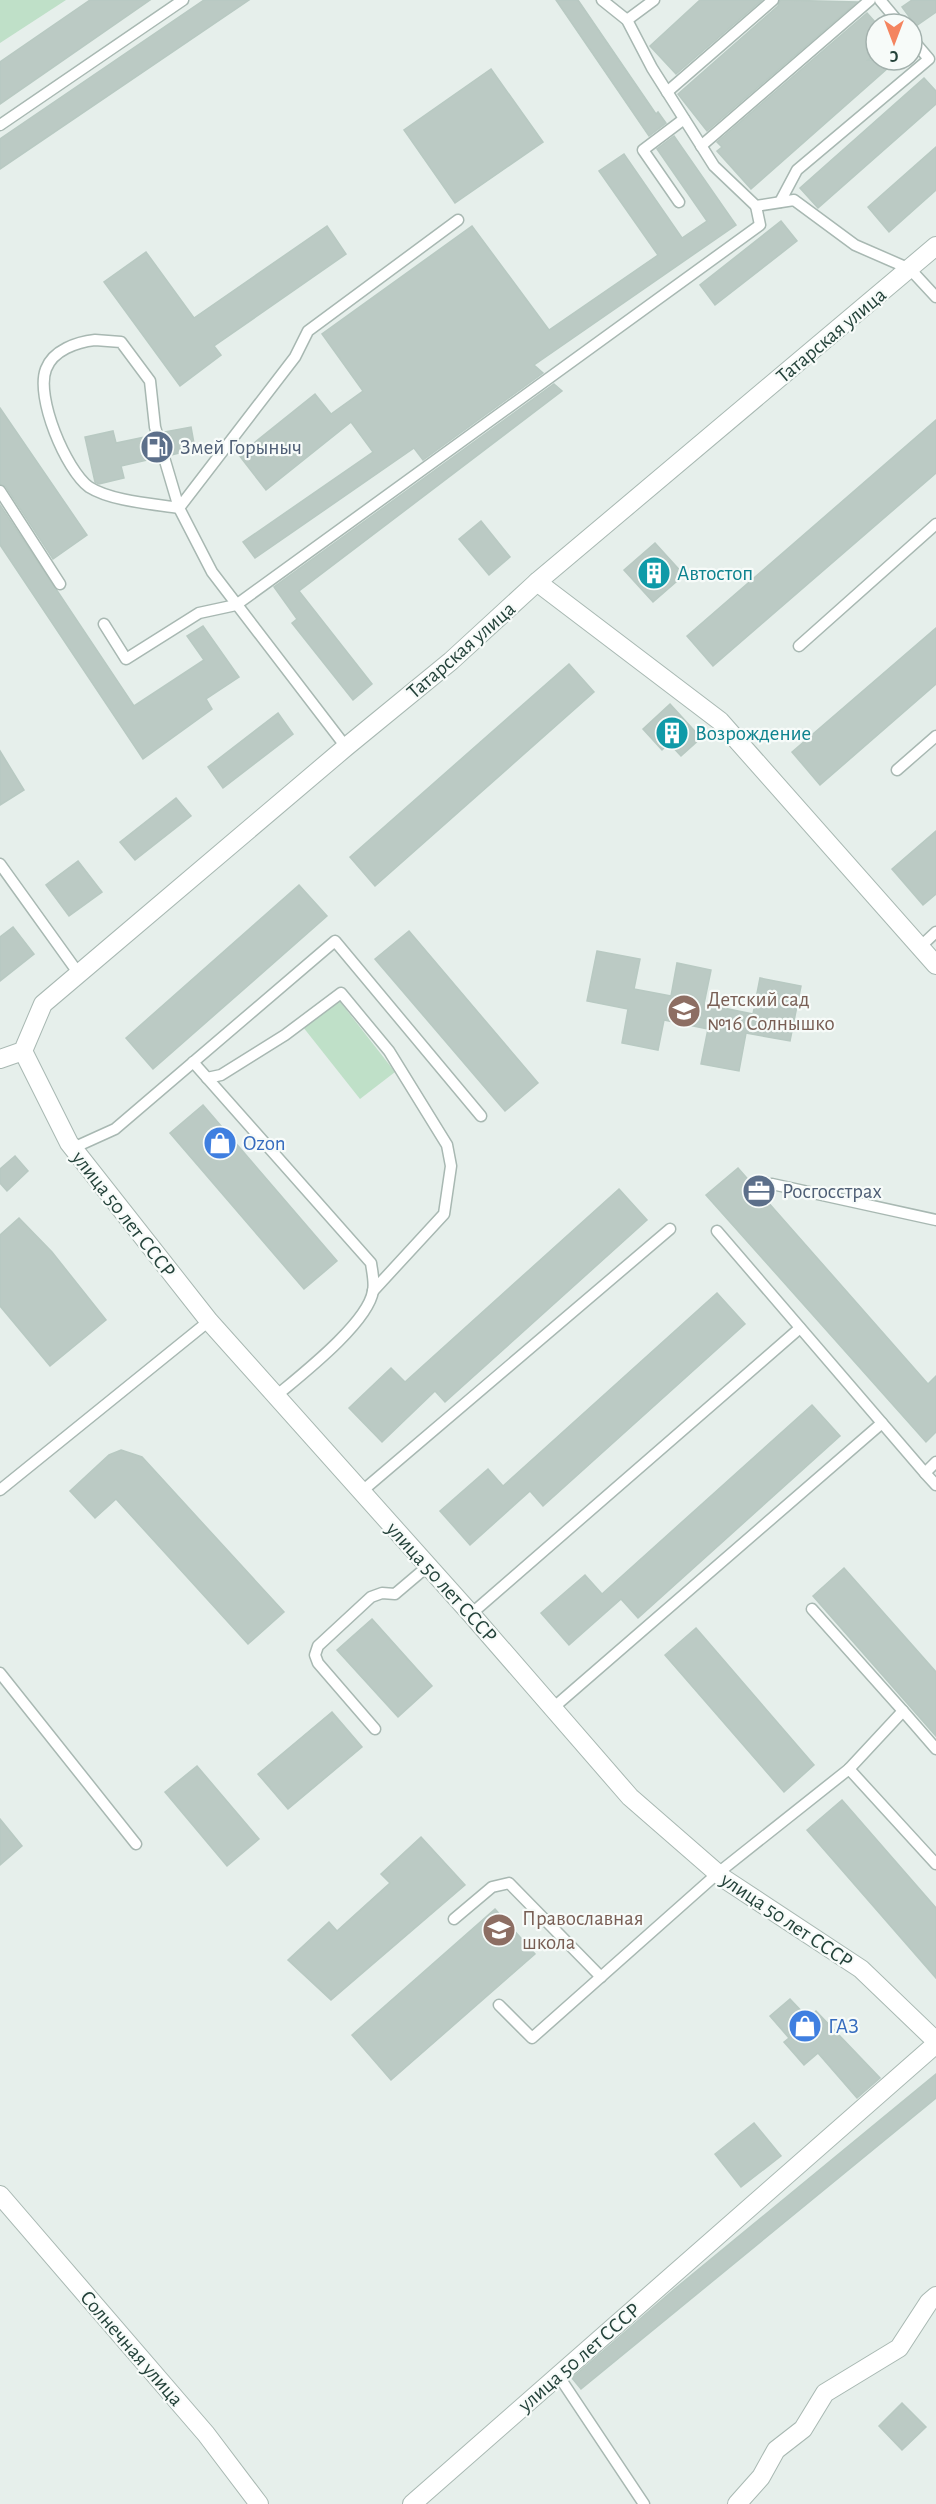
<svg xmlns="http://www.w3.org/2000/svg" width="936" height="2504" viewBox="0 0 936 2504" font-family="'Alegreya Sans',sans-serif">
<rect width="100%" height="100%" fill="#e6efeb"/>
<g fill="#bfe0c8">
<path d="M0 0H66L0 43Z"/>
<path d="M338 999 395 1072 360 1099 303 1027Z"/>
</g>
<g fill="#bbcac4" stroke="#b8c9c2" stroke-width="1.5">
<path d="M90 0H150L0 104V62Z"/>
<path d="M204 0H249L0 169V139Z"/>
<path d="M556 0H578L656 114 658 112 666 123 649 136Z"/>
<path d="M700 0H762L676 74 650 46Z"/>
<path d="M780 0 857 2 707 131 678 94 778 6Z"/>
<path d="M912 0H936V12L916 26 902 7Z"/>
<path d="M867 13 876 23V54L868 60H897L751 189 717 151 722 147 717 142Z"/>
<path d="M491 69 543 142 455 203 404 130Z"/>
<path d="M924 78 936 91V104L818 208 800 188Z"/>
<path d="M674 136 736 225 534 365 543 373 423 460 414 448 255 558 243 542 373 452 351 422 266 490 239 455 315 394 331 414 363 391 322 334 472 226 549 330 658 255 599 171 624 154 682 238 707 221 657 149Z"/>
<path d="M936 147V190L889 232 868 207Z"/>
<path d="M781 221 797 241 715 305 700 285Z"/>
<path d="M327 226 346 254 214 346 221 355 180 386 104 282 146 252 194 318Z"/>
<path d="M554 384 562 391 299 591 372 684 353 700 292 623 297 619 274 587Z"/>
<path d="M0 408 87 535 53 559 6 487 0 484Z"/>
<path d="M936 420V473L713 666 687 636Z"/>
<path d="M191 427 195 449 171 455 164 432Z"/>
<path d="M113 431 116 443 150 436 156 458 121 466 124 478 99 484 95 482 85 437Z"/>
<path d="M0 505 134 706 204 660 187 636 203 626 239 677 206 699 212 709 143 759 0 545Z"/>
<path d="M481 521 510 557 489 575 459 539Z"/>
<path d="M655 543 684 575 653 602 624 570Z"/>
<path d="M936 628V684L820 785 792 752Z"/>
<path d="M569 664 594 692 375 886 350 857Z"/>
<path d="M670 704 701 738 681 756 669 743 662 750 643 729Z"/>
<path d="M278 713 293 734 223 788 208 767Z"/>
<path d="M0 751 24 790 0 805Z"/>
<path d="M176 798 191 816 135 860 120 842Z"/>
<path d="M936 831V894L923 905 892 869Z"/>
<path d="M78 861 102 892 69 916 46 885Z"/>
<path d="M299 885 327 916 153 1069 126 1038Z"/>
<path d="M13 927 34 954 0 981V937Z"/>
<path d="M409 931 538 1083 505 1111 375 959Z"/>
<path d="M597 951 640 959 634 989 671 996 677 963 711 970 704 1004 753 1014 760 978 801 986 790 1041 746 1033 739 1071 701 1064 708 1029 664 1020 658 1050 622 1043 628 1009 587 1001Z"/>
<path d="M203 1105 337 1261 304 1289 170 1133Z"/>
<path d="M15 1156 28 1171 7 1191 0 1183V1169Z"/>
<path d="M738 1168 928 1384 936 1376V1432L926 1442 706 1195Z"/>
<path d="M619 1189 647 1220 445 1402 435 1391 382 1442 349 1408 391 1368 405 1382Z"/>
<path d="M19 1218 52 1252 106 1320 50 1366 0 1306V1235Z"/>
<path d="M717 1293 745 1324 543 1506 530 1491 470 1545 440 1511 488 1469 503 1486Z"/>
<path d="M812 1405 840 1436 638 1618 621 1599 569 1645 541 1613 585 1575 602 1594Z"/>
<path d="M121 1450 142 1457 284 1612 248 1644 116 1499 95 1518 70 1491 109 1455Z"/>
<path d="M844 1568 936 1672V1736L813 1596Z"/>
<path d="M372 1619 432 1686 398 1717 337 1650Z"/>
<path d="M696 1628 814 1765 784 1792 665 1655Z"/>
<path d="M332 1712 362 1747 288 1809 258 1774Z"/>
<path d="M197 1766 259 1839 227 1866 165 1792Z"/>
<path d="M842 1800 936 1908V1978L807 1830Z"/>
<path d="M0 1819 22 1846 0 1865Z"/>
<path d="M421 1837 465 1885 331 2000 288 1960 329 1922 337 1931 390 1883 381 1874Z"/>
<path d="M495 1909 535 1954 391 2080 352 2035Z"/>
<path d="M790 1999 808 2018 816 2011 880 2078 857 2098 818 2053 804 2065 784 2042 789 2038 770 2016Z"/>
<path d="M936 2074V2098L581 2389 572 2378 671 2292Z"/>
<path d="M754 2123 781 2156 741 2187 715 2154Z"/>
<path d="M902 2403 926 2427 902 2450 879 2426Z"/>
</g>
<g fill="none" stroke-linecap="round" stroke-linejoin="round">
<defs>
<g id="lane">
<path d="M602 0 627 20 652 68 714 166 756 206 794 200 855 245 910 269 936 297"/>
<path d="M880 0 900 24"/>
<path d="M627 20 654 0"/>
<path d="M667 92 773 0"/>
<path d="M0 125 183 0"/>
<path d="M701 146 870 0"/>
<path d="M679 202 643 150 684 119"/>
<path d="M780 202 797 170 929 59 912 39"/>
<path d="M95 340 121 342 150 381 155 427 179 508C153 504 111 501 89 487 66 470 35 397 46 369 53 350 77 342 95 340Z"/>
<path d="M0 491 60 584"/>
<path d="M104 624 126 659 199 613 236 605 760 225 756 206"/>
<path d="M799 646 936 524"/>
<path d="M346 747 212 572 179 508 295 357 308 331 458 220"/>
<path d="M897 770 936 736"/>
<path d="M0 864 79 974"/>
<path d="M920 947 936 932"/>
<path d="M193 1062 371 1263C372 1271 375 1283 373 1291 368 1323 301 1375 276 1396"/>
<path d="M207 1078 221 1075 285 1035 341 993 389 1051 447 1145 451 1166 444 1214 373 1291"/>
<path d="M73 1148 115 1129 335 941 481 1116"/>
<path d="M772 1184 936 1220"/>
<path d="M717 1231 925 1473"/>
<path d="M936 1462 925 1473 936 1485"/>
<path d="M0 1490 209 1321"/>
<path d="M361 1492 670 1229"/>
<path d="M812 1609 903 1711"/>
<path d="M471 1614 800 1328"/>
<path d="M0 1673 136 1844"/>
<path d="M553 1708 882 1423"/>
<path d="M375 1729 318 1663 315 1655 318 1646 371 1597 382 1593 395 1594 428 1566"/>
<path d="M849 1769 903 1711 936 1749"/>
<path d="M454 1919 492 1887 509 1883 601 1977"/>
<path d="M499 2005 532 2038 718 1873 849 1769 936 1864"/>
<path d="M558 2375 644 2504"/>
</g>
<g id="street">
<path d="M537 582 720 721 936 965"/>
<path d="M23 1051 69 1143 209 1321 471 1614 630 1797 723 1878 861 1969 936 2041"/>
<path d="M0 1059 23 1051 43 1004 346 747 451 661 537 582 936 246"/>
<path d="M0 2195 206 2434 259 2504"/>
<path d="M412 2504 936 2044"/>
<path d="M737 2504 761 2477 776 2450 803 2429 825 2393 899 2348 929 2302 936 2296"/>
</g>
</defs>
<use href="#lane" stroke="#a8b8b2" stroke-width="13"/>
<use href="#street" stroke="#a8b8b2" stroke-width="20"/>
<use href="#lane" stroke="#fff" stroke-width="10"/>
<use href="#street" stroke="#fff" stroke-width="18"/>
</g>
<defs>
<symbol id="fuel-disc" viewBox="-11 -11 22 22"><circle r="9.5" fill="#5c6f8a" stroke="#f7fbf9"/><path d="M-5.5-6h7V0h2V4h1.3V-2.5L3-4.5l.8-.8L6-3V5H2.5V1h-1V6h-7ZM-4.2-4.7v3.2H.2V-4.7Z" fill="#fff"/></symbol>
<symbol id="building-disc" viewBox="-11 -11 22 22"><circle r="9.5" fill="#0f9aa8" stroke="#f7fbf9"/><path d="M-4-6H4V6H1V3H-1V6H-4ZM-2.5-4.3h1.7v1.8h-1.7ZM.8-4.3h1.7v1.8H.8ZM-2.5-1h1.7V.8h-1.7ZM.8-1h1.7V.8H.8Z" fill="#fff"/></symbol>
<symbol id="school-disc" viewBox="-11 -11 22 22"><circle r="9.5" fill="#8d6e63" stroke="#f7fbf9"/><path d="M0-5L7-2L0 1L-7-2ZM-4 1L0 2.5L4 1V4Q0 6-4 4Z" fill="#fff"/></symbol>
<symbol id="shop-disc" viewBox="-11 -11 22 22"><circle r="9.5" fill="#3f7fe0" stroke="#f7fbf9"/><path d="M-5-2.5h2.3a2.7 3.5 0 0 1 5.4 0H5L5.5 6h-11ZM-1.5-2.5h3a1.5 2.3 0 0 0-3 0Z" fill="#fff"/></symbol>
<symbol id="office-disc" viewBox="-11 -11 22 22"><circle r="9.5" fill="#5c6f8a" stroke="#f7fbf9"/><path d="M-6-3h4V-5.5h4V-3h4V5H-6ZM-1-4.5V-3h2v-1.5ZM-6 0V1H6V0Z" fill="#fff"/></symbol>
</defs>
<g fill-rule="evenodd">
<use href="#fuel-disc" x="138" y="428" width="38" height="38"/>
<use href="#building-disc" x="635" y="554" width="38" height="38"/>
<use href="#building-disc" x="653" y="714" width="38" height="38"/>
<use href="#school-disc" x="665" y="992" width="38" height="38"/>
<use href="#shop-disc" x="201" y="1124" width="38" height="38"/>
<use href="#office-disc" x="740" y="1172" width="38" height="38"/>
<use href="#school-disc" x="480" y="1911" width="38" height="38"/>
<use href="#shop-disc" x="786" y="2007" width="38" height="38"/>
</g>
<g text-anchor="middle" stroke-width="4.5" stroke-linejoin="round" paint-order="stroke">
<g font-size="21" fill="#24423a" stroke="#f7fbf9">
<text transform="translate(831 335) rotate(-40)" y="7">Татарская улица</text>
<text transform="translate(461 650) rotate(-41)" y="7">Татарская улица</text>
<text transform="translate(124 1214) rotate(52)" y="7">улица 50 лет СССР</text>
<text transform="translate(442 1582) rotate(48)" y="7">улица 50 лет СССР</text>
<text transform="translate(787 1920) rotate(34)" y="7">улица 50 лет СССР</text>
<text transform="translate(132 2348) rotate(49)" y="7">Солнечная улица</text>
<text transform="translate(579 2357) rotate(-41)" y="7">улица 50 лет СССР</text>
</g>
<g font-size="21" fill="#4e5e75" stroke="#f7fbf9" text-anchor="start">
<text x="180" y="454">Змей Горыныч</text>
<text x="782" y="1198">Росгосстрах</text>
</g>
<g font-size="21" fill="#0d838f" stroke="#f7fbf9" text-anchor="start">
<text x="677" y="580">Автостоп</text>
<text x="695" y="740">Возрождение</text>
</g>
<g font-size="21" fill="#785e54" stroke="#f7fbf9" text-anchor="start">
<text x="707" y="1006">Детский сад<tspan x="707" dy="24">№16 Солнышко</tspan></text>
<text x="522" y="1925">Православная<tspan x="522" dy="24">школа</tspan></text>
</g>
<g font-size="21" fill="#366cbe" stroke="#f7fbf9" text-anchor="start">
<text x="243" y="1150">Ozon</text>
<text x="828" y="2033">ГАЗ</text>
</g>
</g>
<g transform="translate(894 42) rotate(180)"><circle r="28" fill="#f7fbf9" stroke="#a3b1ad" stroke-width="1.5"/>
<path d="M0-4.5L10 22L0 15L-10 22Z" fill="#f4845f"/>
<text y="-9" font-size="16" font-weight="bold" text-anchor="middle" fill="#24423a">С</text>
</g>
</svg>
